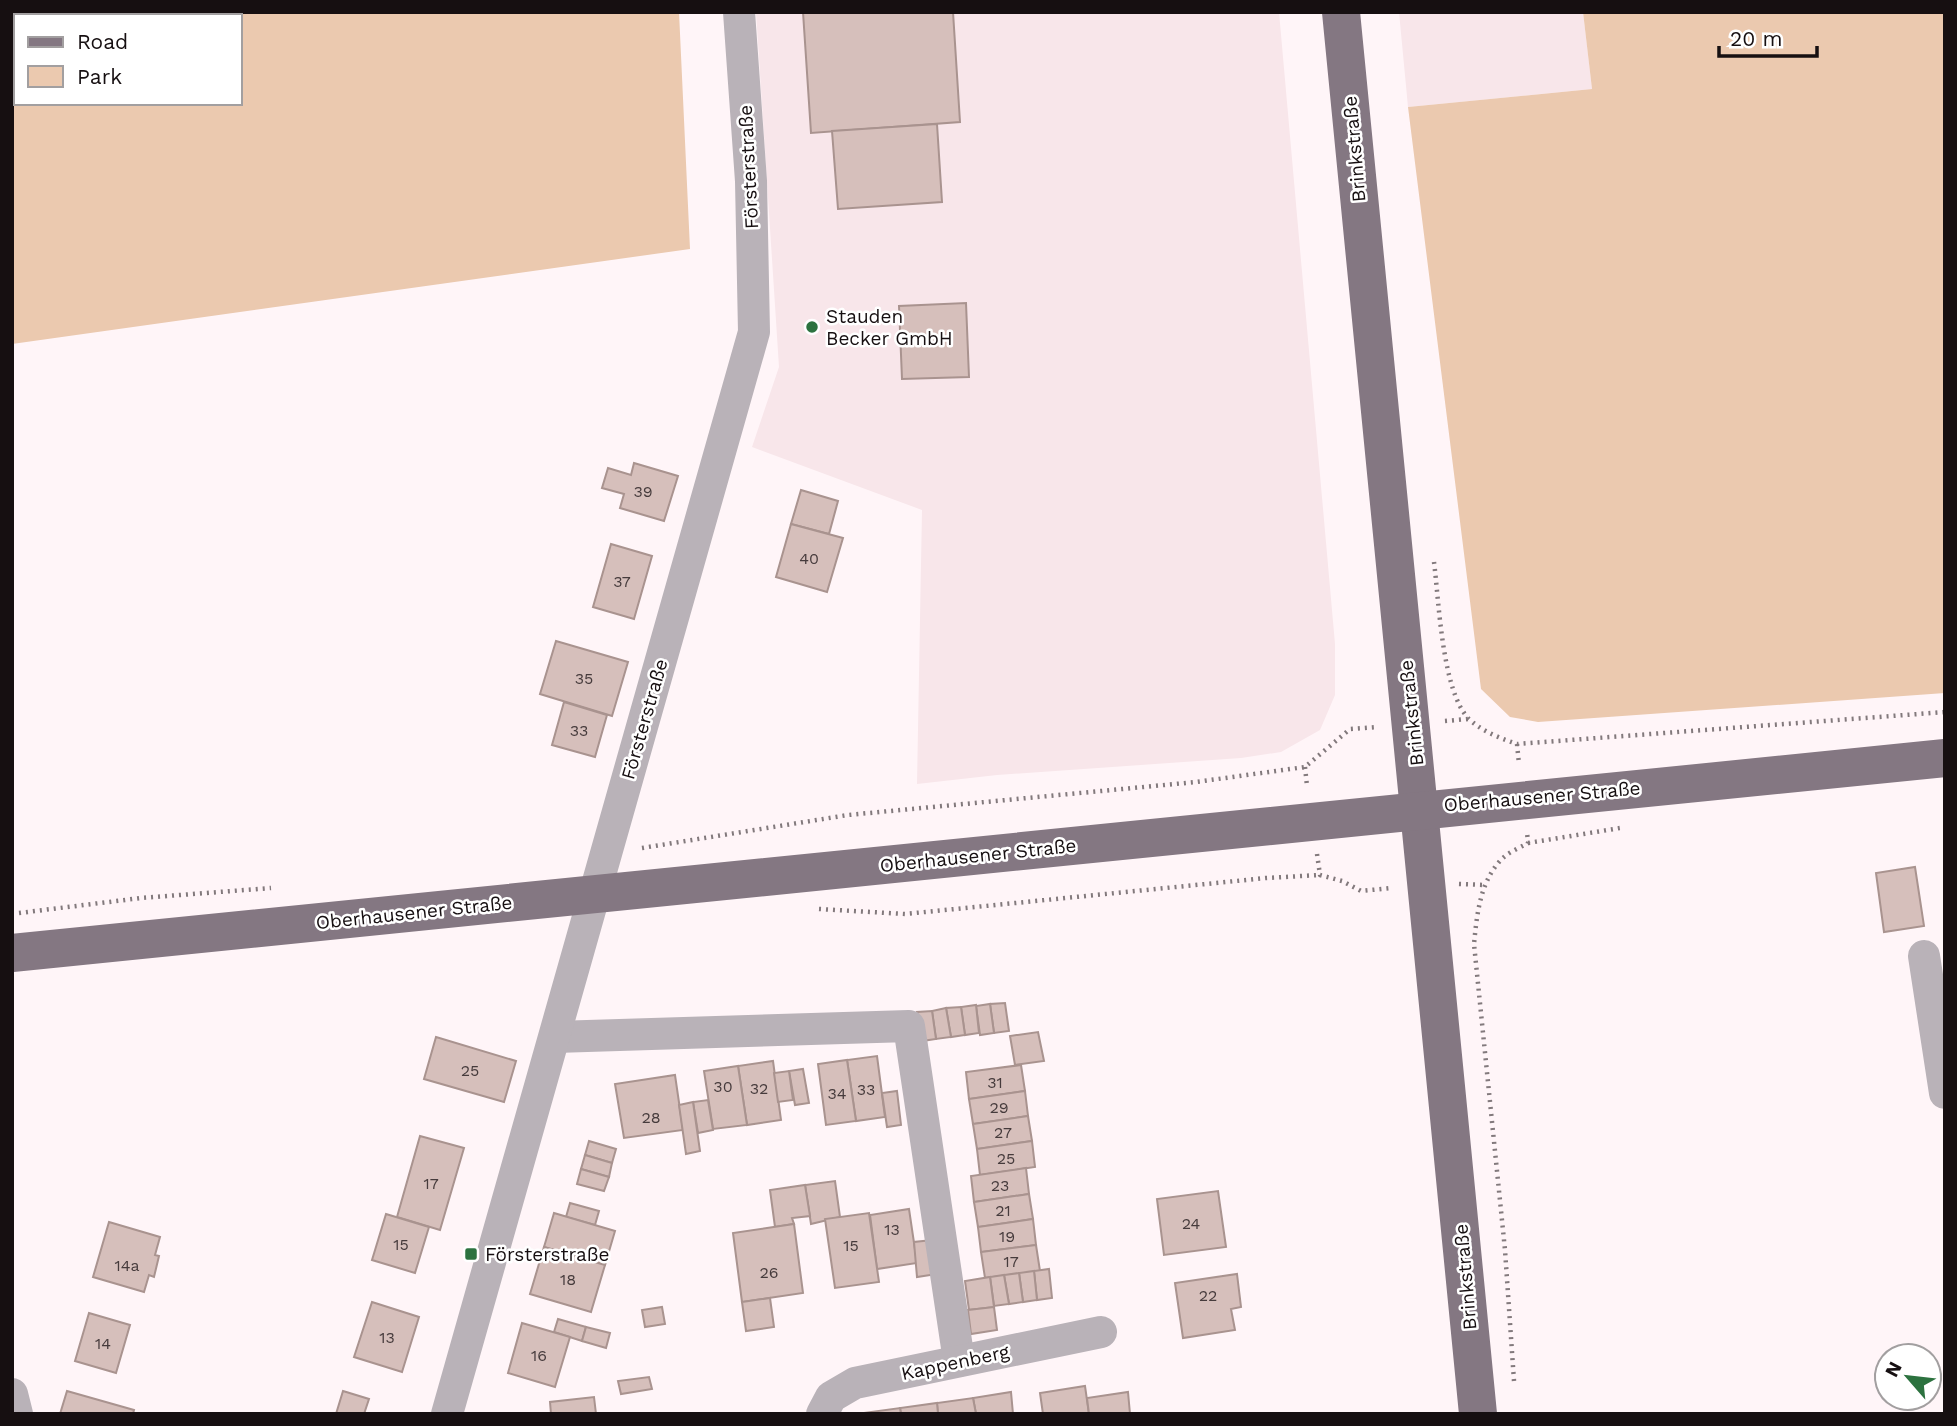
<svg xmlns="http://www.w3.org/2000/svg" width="1957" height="1426" viewBox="0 0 1957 1426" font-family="'Work Sans',sans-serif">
<rect width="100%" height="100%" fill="#fff5f8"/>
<g fill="#f8e6ea">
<path d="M756 12H1279L1335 644V695L1320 730 1281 752 1241 758 997 775 917 784 922 510 752 447 779 367Z"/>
<path d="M1399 12H1583L1592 89 1408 107Z"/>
</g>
<g fill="#ebc9af" fill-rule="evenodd">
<path d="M12 12H679L690 249 12 344ZM16 16H240V103H16Z"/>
<path d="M1583 12H1945V693L1538 722 1510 717 1481 689 1408 107 1592 89Z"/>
</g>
<g fill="#d6bfbb" stroke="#a9938f" stroke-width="2">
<path d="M803 12H953L960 122 811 133Z"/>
<path d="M937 124 942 202 838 209 832 131Z"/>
<path d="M966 303 969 377 902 379 899 306Z"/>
<path d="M634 463 678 476 664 521 620 508 624 494 602 488 608 468 631 475Z"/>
<path d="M801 490 838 501 829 534 791 524Z"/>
<path d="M791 524 843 538 827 592 776 577Z"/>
<path d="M611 544 652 556 634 619 593 607Z"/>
<path d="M556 641 628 662 612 716 540 694Z"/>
<path d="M564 702 607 715 595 757 552 745Z"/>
<path d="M1915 867 1924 926 1884 932 1876 873Z"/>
<path d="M1005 1003 1009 1031 994 1033 990 1004Z"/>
<path d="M990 1004 994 1033 980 1035 976 1006Z"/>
<path d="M976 1005 979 1033 965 1035 961 1007Z"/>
<path d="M961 1007 965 1035 951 1037 946 1008Z"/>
<path d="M946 1008 951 1037 936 1039 932 1011Z"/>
<path d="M932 1011 936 1039 922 1041 917 1012Z"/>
<path d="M1038 1032 1044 1061 1015 1065 1010 1036Z"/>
<path d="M436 1037 516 1061 504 1102 424 1079Z"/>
<path d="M877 1056 885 1117 856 1121 847 1060Z"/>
<path d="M847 1060 856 1121 826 1125 818 1064Z"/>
<path d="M773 1061 781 1120 747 1125 738 1066Z"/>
<path d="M1021 1065 1025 1091 969 1099 966 1072Z"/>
<path d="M738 1066 747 1125 713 1129 704 1071Z"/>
<path d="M803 1069 809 1103 795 1105 789 1071Z"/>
<path d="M789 1071 793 1100 778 1102 774 1073Z"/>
<path d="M675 1075 683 1130 624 1138 615 1084Z"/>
<path d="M897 1091 901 1125 887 1127 882 1093Z"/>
<path d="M1025 1091 1028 1116 973 1124 969 1099Z"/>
<path d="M708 1100 713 1130 698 1133 693 1102Z"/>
<path d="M693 1102 700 1151 686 1154 679 1105Z"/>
<path d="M1028 1116 1032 1141 977 1149 973 1124Z"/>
<path d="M420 1136 464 1148 440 1230 397 1217Z"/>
<path d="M589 1141 616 1149 612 1163 585 1155Z"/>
<path d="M1032 1141 1035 1167 980 1175 977 1149Z"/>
<path d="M585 1155 612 1163 609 1177 581 1169Z"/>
<path d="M1026 1168 1029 1194 974 1202 971 1176Z"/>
<path d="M581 1169 609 1177 604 1191 577 1184Z"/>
<path d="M835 1181 840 1217 811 1224 805 1185Z"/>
<path d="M805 1185 810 1216 792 1218 794 1224 775 1227 770 1190Z"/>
<path d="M1218 1191 1226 1247 1164 1255 1157 1199Z"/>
<path d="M1029 1194 1033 1219 978 1227 974 1202Z"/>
<path d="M570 1203 599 1211 595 1225 566 1217Z"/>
<path d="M909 1209 917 1263 877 1269 870 1215Z"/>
<path d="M554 1213 615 1231 605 1265 544 1247Z"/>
<path d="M869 1213 879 1282 835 1288 825 1219Z"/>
<path d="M386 1214 429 1227 415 1273 372 1260Z"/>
<path d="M1033 1219 1036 1245 981 1252 978 1227Z"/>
<path d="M109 1222 160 1237 155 1255 159 1256 154 1277 149 1275 144 1292 93 1277Z"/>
<path d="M794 1224 803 1293 742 1302 733 1233Z"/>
<path d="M932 1240 937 1274 917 1277 914 1242Z"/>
<path d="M1036 1245 1040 1271 985 1278 981 1252Z"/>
<path d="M544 1247 605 1265 591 1312 530 1294Z"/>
<path d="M1049 1269 1052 1298 1037 1300 1034 1271Z"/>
<path d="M1034 1271 1037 1300 1023 1302 1019 1273Z"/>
<path d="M1019 1273 1023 1302 1009 1304 1004 1275Z"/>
<path d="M1237 1274 1241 1307 1231 1309 1235 1330 1183 1338 1175 1283Z"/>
<path d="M1004 1275 1009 1304 994 1306 990 1277Z"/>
<path d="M990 1277 994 1307 969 1310 965 1281Z"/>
<path d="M770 1298 774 1327 746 1331 742 1302Z"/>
<path d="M372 1302 419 1317 402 1372 354 1357Z"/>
<path d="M662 1307 665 1324 645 1327 642 1310Z"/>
<path d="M994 1307 997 1330 971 1334 968 1310Z"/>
<path d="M89 1313 130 1325 116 1373 75 1361Z"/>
<path d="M558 1319 586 1327 582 1341 554 1332Z"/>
<path d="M522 1323 570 1337 555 1387 508 1373Z"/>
<path d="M586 1327 610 1333 606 1348 582 1341Z"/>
<path d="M649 1377 652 1389 621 1394 618 1381Z"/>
<path d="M1085 1386 1089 1414H1043L1040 1393Z"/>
<path d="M67 1391 134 1410 133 1414H60Z"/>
<path d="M343 1391 369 1399 364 1414H336Z"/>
<path d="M1011 1392 1013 1414H976L973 1398Z"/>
<path d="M1128 1392 1130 1414H1089L1087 1398Z"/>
<path d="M594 1397 596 1414H551L550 1402Z"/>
<path d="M973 1398 976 1414H938L937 1403Z"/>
<path d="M937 1403 938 1414H901L900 1408Z"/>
<path d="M900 1408 901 1414H863V1413Z"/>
</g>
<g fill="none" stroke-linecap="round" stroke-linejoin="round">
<g stroke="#82797c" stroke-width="4.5" stroke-dasharray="2 5" stroke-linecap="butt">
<path d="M1434 562C1439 601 1442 692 1469 719 1483 732 1500 738 1517 744L1945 712"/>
<path d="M1445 721 1468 719"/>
<path d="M1517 744 1519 764"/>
<path d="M1305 767 1307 786"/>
<path d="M1528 843 1620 828"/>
<path d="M642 848 848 815 1196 782 1305 767 1350 729 1377 727"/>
<path d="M1317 854 1320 875 1342 881 1361 891 1391 888"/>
<path d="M1459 884 1485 885"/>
<path d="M819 909 905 914 1266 878 1320 875"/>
<path d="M19 913 141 898 271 888"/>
<path d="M1514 1381 1505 1250 1474 944C1477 914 1480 879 1504 857 1511 851 1521 847 1528 843L1527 832"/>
</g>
<g stroke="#b9b2b8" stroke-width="32">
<path d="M1924 956 1945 1093"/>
<path d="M555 1037 909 1026 959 1361"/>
<path d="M12 1394 17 1414"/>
<path d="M447 1414 754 332 751 181 739 12"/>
<path d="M822 1414 831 1397 855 1383 1101 1332"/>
</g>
<g stroke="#847782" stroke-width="38">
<path d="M1341 12 1478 1414"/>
<path d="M12 953C656 888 1300 819 1945 758"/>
</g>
</g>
<g fill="#2c723f" stroke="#fff" stroke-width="2.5">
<circle cx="812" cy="327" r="7"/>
<rect x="464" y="1247" width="14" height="14" rx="3.5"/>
</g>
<g text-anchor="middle" stroke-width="5" stroke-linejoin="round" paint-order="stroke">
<g font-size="16" fill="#463b3c">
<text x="643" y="497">39</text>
<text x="809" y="564">40</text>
<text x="622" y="587">37</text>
<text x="584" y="684">35</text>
<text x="579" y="736">33</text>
<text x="470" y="1076">25</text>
<text x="995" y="1088">31</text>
<text x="723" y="1092">30</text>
<text x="759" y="1094">32</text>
<text x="866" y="1095">33</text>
<text x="837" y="1099">34</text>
<text x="999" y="1113">29</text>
<text x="651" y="1123">28</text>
<text x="1003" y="1138">27</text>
<text x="1006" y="1164">25</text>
<text x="431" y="1189">17</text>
<text x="1000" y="1191">23</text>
<text x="1003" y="1216">21</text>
<text x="1191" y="1229">24</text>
<text x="892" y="1235">13</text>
<text x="1007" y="1242">19</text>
<text x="401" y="1250">15</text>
<text x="851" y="1251">15</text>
<text x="1011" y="1267">17</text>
<text x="127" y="1271">14a</text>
<text x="769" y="1278">26</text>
<text x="568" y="1285">18</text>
<text x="1208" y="1301">22</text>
<text x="387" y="1343">13</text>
<text x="103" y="1349">14</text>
<text x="539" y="1361">16</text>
</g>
<g font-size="19" fill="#160f11" stroke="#fff">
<text transform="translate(1354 149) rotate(-95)" y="7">Brinkstraße</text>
<text transform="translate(748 167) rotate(-93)" y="7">Försterstraße</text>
<text transform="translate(1411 713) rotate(-96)" y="7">Brinkstraße</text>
<text transform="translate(644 719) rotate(-74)" y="7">Försterstraße</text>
<text transform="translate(1542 796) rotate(-5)" y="7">Oberhausener Straße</text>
<text transform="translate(978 855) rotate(-6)" y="7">Oberhausener Straße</text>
<text transform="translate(414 912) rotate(-6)" y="7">Oberhausener Straße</text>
<text transform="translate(1465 1277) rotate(-95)" y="7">Brinkstraße</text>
<text transform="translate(955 1362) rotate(-12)" y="7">Kappenberg</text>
</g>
<g font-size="19" fill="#160f11" stroke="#fff" text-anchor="start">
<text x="826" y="323">Stauden<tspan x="826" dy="22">Becker GmbH</tspan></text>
<text x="485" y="1261">Försterstraße</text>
</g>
</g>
<rect width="1957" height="1426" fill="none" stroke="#160f11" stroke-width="28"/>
<rect x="14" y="14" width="228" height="91" fill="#ffffff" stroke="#a29fa0" stroke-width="2"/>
<rect x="28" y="37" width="35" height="10" fill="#847782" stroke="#a29fa0" stroke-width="2"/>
<text x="77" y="49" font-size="21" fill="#160f11">Road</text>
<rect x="28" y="66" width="35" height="21" fill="#ebc9af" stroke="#a29fa0" stroke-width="2"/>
<text x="77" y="84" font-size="21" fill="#160f11">Park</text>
<g transform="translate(1908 1377) rotate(298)"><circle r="33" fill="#ffffff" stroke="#a29fa0" stroke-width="2"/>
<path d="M0-5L12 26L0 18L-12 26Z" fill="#2c723f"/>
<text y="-10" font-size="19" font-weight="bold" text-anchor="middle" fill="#160f11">N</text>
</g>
<path d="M1719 46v10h98v-10" fill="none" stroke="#160f11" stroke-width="3.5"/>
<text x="1730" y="46" font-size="21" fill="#160f11" stroke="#ffffff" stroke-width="5" paint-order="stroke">20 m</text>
</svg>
